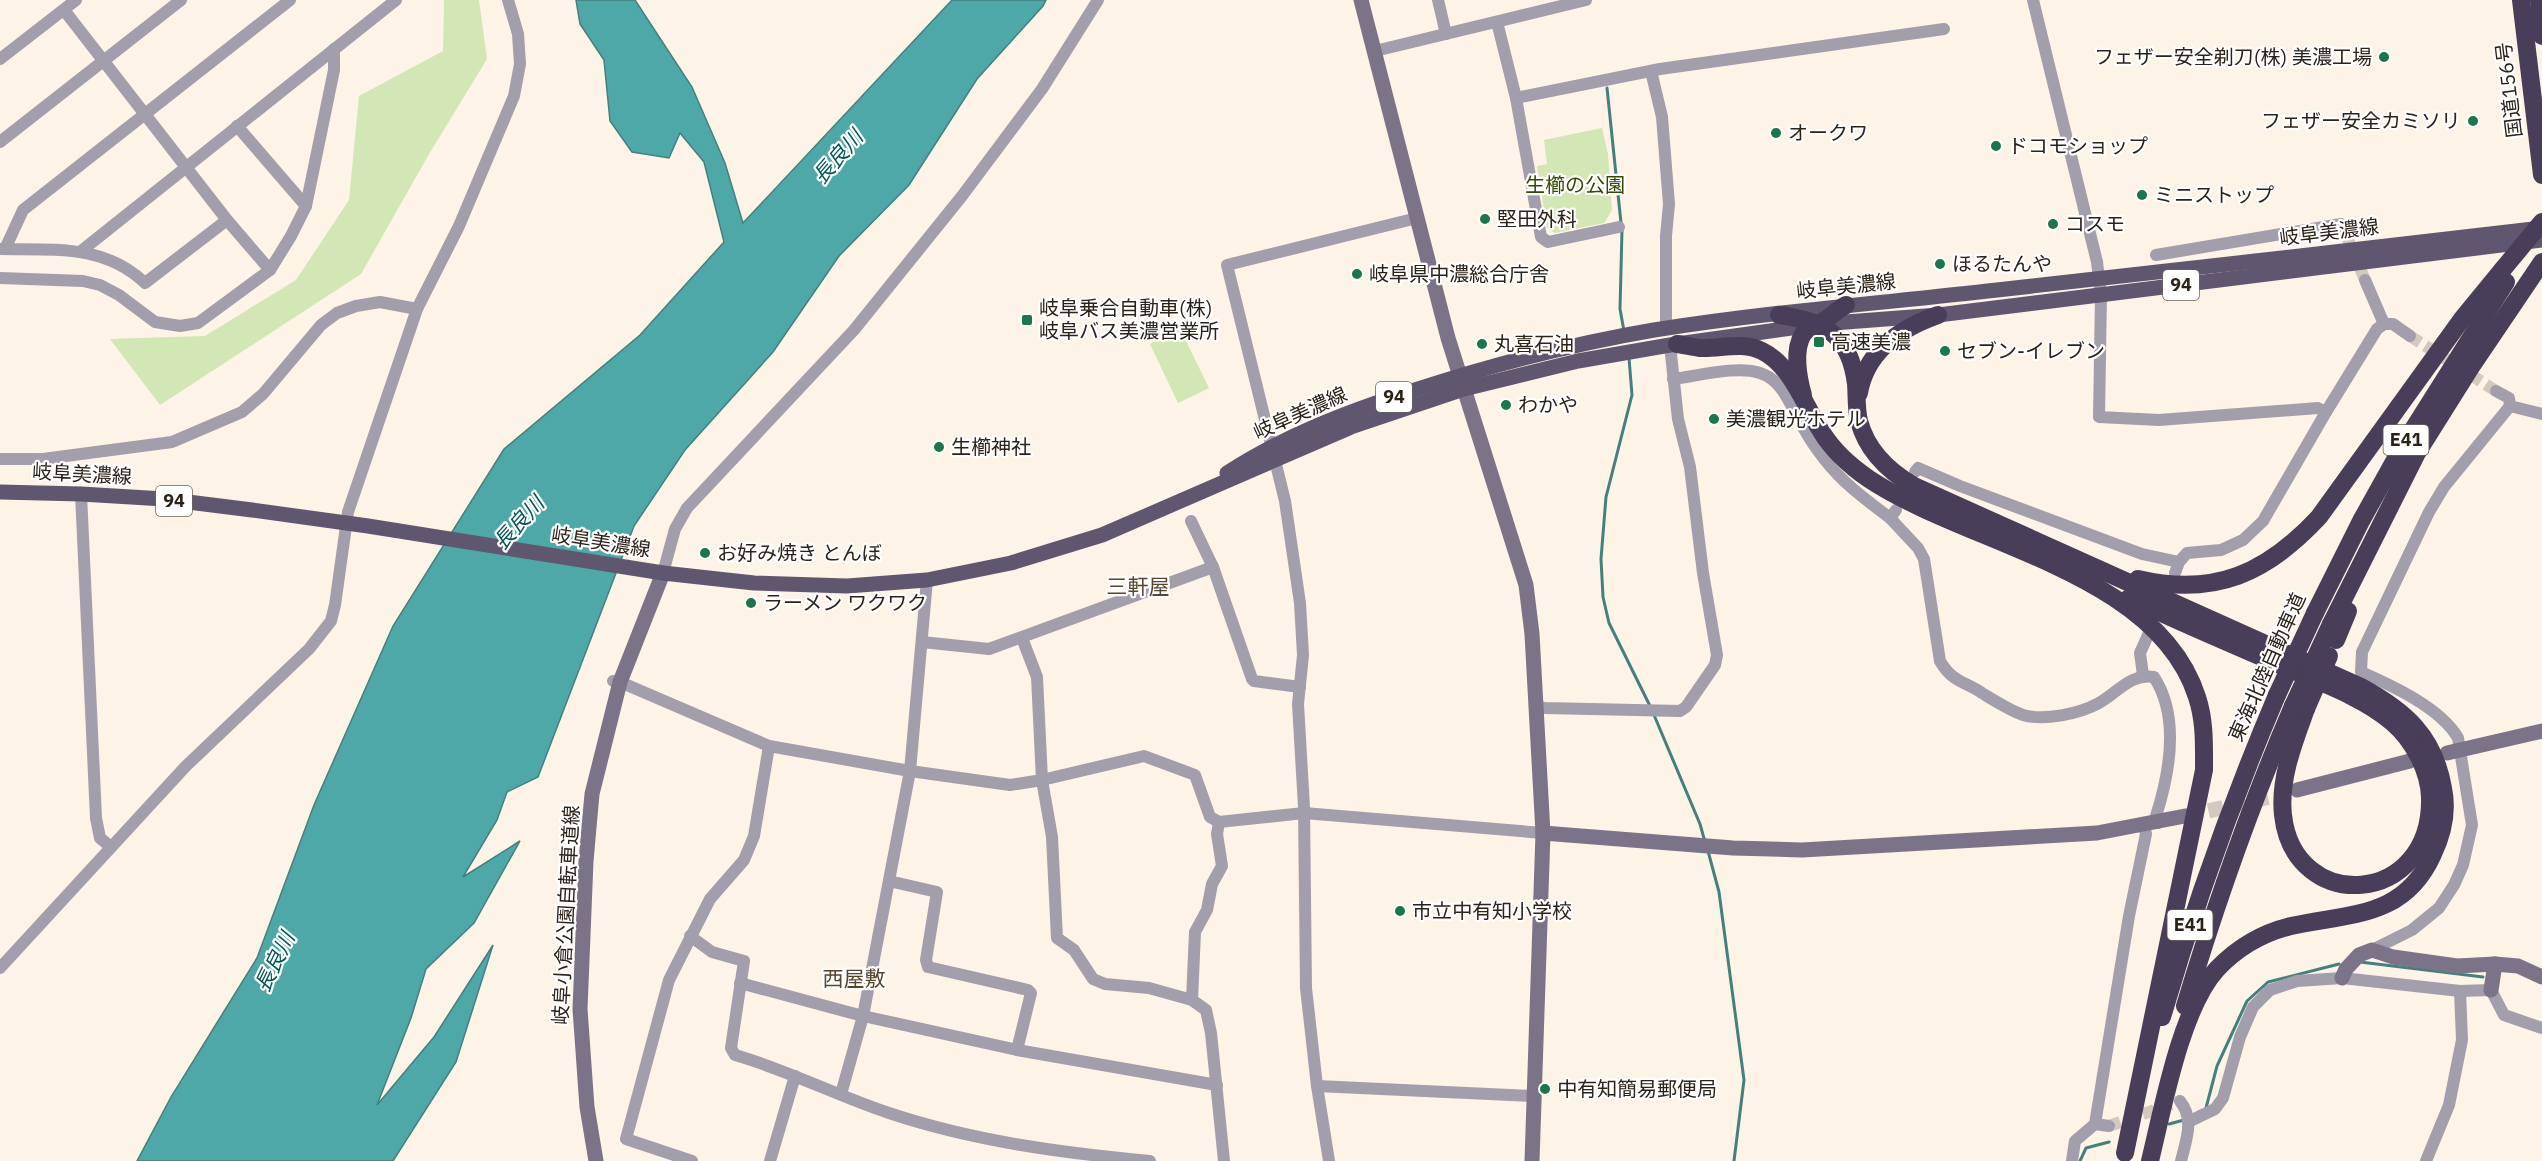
<svg xmlns="http://www.w3.org/2000/svg" width="2542" height="1161" font-family="'IBM Plex Sans','Noto Sans JP',sans-serif">
  <style>
    .green { fill: #d2e6b6 }
    .water { fill: #4fa8a8; stroke: #44807d; stroke-width: 1.5 }
    .lines { fill: none; stroke-linecap: round; stroke-linejoin: round }
    .stream { stroke: #44807d; stroke-width: 3 }
    .street-tunnel { stroke: #d3c9be; stroke-width: 12; stroke-dasharray: 12 6; stroke-linecap: butt }
    .secondary-tunnel { stroke: #d3c9be; stroke-width: 15; stroke-dasharray: 15 8; stroke-linecap: butt }
    .street { stroke: #a29eac; stroke-width: 12 }
    .secondary { stroke: #7b7488; stroke-width: 15 }
    .primary { stroke: #5f576f; stroke-width: 15 }
    .highway { stroke: #483e5a; stroke-width: 18 }
    .highway-bridge { stroke: #483e5a; stroke-width: 18 }
    .poi-dot { fill: #1b764b; stroke: #fff; stroke-width: 2 }
    .labels { text-anchor: middle; stroke-width: 4.5; stroke-linejoin: round; paint-order: stroke }
    .shield { fill: #fff; stroke: #6b645d; stroke-width: 1.5 }
    .shield-label { font-size: 18px; font-weight: bold; fill: #2b2218 }
    .poi-label { font-size: 20px; fill: #2b2218; stroke: #fff; text-anchor: start }
    .street-label { font-size: 20px; fill: #2b2218; stroke: #fff }
    .park-label { font-size: 20px; fill: #344905; stroke: #fff }
    .water-label { font-size: 21px; font-style: italic; fill: #015555; stroke: #fff }
    .neighbourhood-label { font-size: 21px; fill: #59452d; stroke: #fff }
  </style>
  <rect width="100%" height="100%" fill="#fdf3e7"/>
  <!-- green -->
  <g class="green">
    <path d="M444,0H479L487,59L429,154L361,274L160,405L110,339L205,336L296,280L349,200L359,96L443,51Z"/>
    <path d="M1602,128L1608,154L1612,210L1604,223L1555,233L1547,228L1537,166L1547,164L1544,140Z"/>
    <path d="M1180,329L1209,388L1178,403L1150,344Z"/>
  </g>
  <!-- water -->
  <path class="water" d="M576,0H635L692,87L725,163L743,223L952,0H1046L1043,6L977,79L909,185L839,256L773,352L685,450L634,526L538,777L507,792L497,820L463,877L520,841L474,923L426,969L411,1018L377,1105L434,1037L493,945L456,1062L393,1161H137L171,1097L257,958L314,805L393,626L504,449L640,335L724,242L704,162L680,133L669,158L632,152L610,121L604,60L580,24Z"/>
  <g class="lines">
    <!-- stream -->
    <g class="stream">
      <path d="M1607,88L1621,223"/>
      <path d="M1622,230L1620,309L1624,331"/>
      <path d="M1629,358L1632,395L1606,497L1601,559L1603,597L1609,623L1650,706"/>
      <path d="M1654,715L1700,824L1705,842"/>
      <path d="M1708,851L1719,892L1744,1080L1734,1161"/>
      <path d="M2360,962L2483,977"/>
      <path d="M2206,1108L2217,1066L2247,1001L2268,982L2339,964"/>
      <path d="M2169,1124L2184,1120"/>
      <path d="M2080,1161L2086,1148L2109,1142"/>
    </g>
    <!-- street-tunnel -->
    <g class="street-tunnel">
      <path d="M2346,235L2365,280"/>
      <path d="M2410,336L2496,391"/>
      <path d="M2109,1126L2180,1101"/>
    </g>
    <!-- secondary-tunnel -->
    <path class="secondary-tunnel" d="M2186,816L2292,792"/>
    <!-- street -->
    <g class="street">
      <path d="M1438,0L1446,34"/>
      <path d="M2033,0L2097,262L2101,295L2099,417L2159,420L2318,408L2326,412"/>
      <path d="M64,10L227,220L270,270"/>
      <path d="M1497,22L1516,98L1541,237L1548,242L1619,227"/>
      <path d="M1375,51L1586,0"/>
      <path d="M0,59L76,0"/>
      <path d="M1651,71L1662,117L1669,204L1666,236V329"/>
      <path d="M1516,98L1660,69L1944,29"/>
      <path d="M237,126L306,206"/>
      <path d="M0,142L181,0"/>
      <path d="M0,249C54,250 104,244 145,283L227,220"/>
      <path d="M5,249L23,210L290,0"/>
      <path d="M80,252L396,0"/>
      <path d="M2156,255L2341,224L2346,235"/>
      <path d="M0,278L83,281L100,285L119,295L155,322L180,326L198,323L270,270L291,236L306,206L334,70V49"/>
      <path d="M2365,280L2384,324H2393L2410,336"/>
      <path d="M1673,379C1697,376 1738,365 1760,373C1785,381 1791,409 1804,429C1810,440 1817,450 1825,460C1844,484 1865,499 1890,518L1896,510"/>
      <path d="M2496,391L2509,398L2510,406"/>
      <path d="M0,459H43L172,442L242,412L263,394L321,325L337,313L356,306L380,302L417,309"/>
      <path d="M1915,472L1918,468L1960,486L2142,554L2179,562"/>
      <path d="M81,494L96,818L100,838L111,847"/>
      <path d="M1890,518L1918,548L1924,559L1940,661C1952,682 1964,681 1982,693C1995,701 2009,710 2023,715C2044,721 2079,714 2099,703C2117,693 2131,673 2154,677C2180,717 2170,772 2156,816L2158,823"/>
      <path d="M1191,521L1213,567L1252,679L1254,681L1300,687"/>
      <path d="M663,573L675,529L687,508L854,330L962,196L1042,89L1098,0"/>
      <path d="M2175,573L2179,562L2187,553L2221,550L2243,540L2263,521L2326,412L2377,329L2384,324"/>
      <path d="M1022,638L1037,677L1042,780L1052,837L1057,938L1074,950L1093,979L1105,984L1149,988L1192,1000L1206,1010L1211,1033L1224,1161"/>
      <path d="M922,642L989,649L1213,567"/>
      <path d="M2143,675L2140,653L2149,633"/>
      <path d="M613,681L620,682L769,746L910,771L1010,785L1042,780L1144,756L1195,775L1210,817L1219,822L1304,813L1543,833"/>
      <path d="M1536,706L1545,708L1680,711L1686,707L1715,665L1717,655L1703,573L1690,467L1678,419L1670,345"/>
      <path d="M889,881L937,892L926,960L928,967L1028,990L1031,993L1017,1050"/>
      <path d="M690,936L712,952L744,961L731,1048L735,1055C788,1070 837,1096 889,1113C973,1141 1062,1153 1150,1161"/>
      <path d="M2372,950L2412,930L2439,908L2454,885L2463,865L2472,825L2458,738C2441,708 2391,685 2361,672L2362,652L2429,512L2444,487L2510,406L2542,414"/>
      <path d="M0,968L186,766L309,649L331,621L335,605L348,512L417,309L459,226L514,96L520,64L518,34L508,0"/>
      <path d="M740,983L863,1016L1017,1050L1217,1085"/>
      <path d="M1192,1000L1195,932L1207,910L1212,884L1222,866L1217,834L1219,822"/>
      <path d="M1317,1086L1533,1096"/>
      <path d="M841,1094L863,1016L910,771L927,580"/>
      <path d="M2180,1101C2195,1120 2186,1140 2181,1161"/>
      <path d="M2190,1121L2215,1109L2223,1098L2240,1037L2253,1007L2270,990L2297,981L2342,978L2460,991L2491,990L2504,1015L2542,1028"/>
      <path d="M2095,1124L2109,1126"/>
      <path d="M692,1161L626,1139L669,980L710,899L744,860L754,836L769,746"/>
      <path d="M770,1161L795,1076"/>
      <path d="M1329,1161L1317,1086L1306,988L1304,807L1298,704L1303,655L1300,603L1285,501L1227,265L1417,218"/>
      <path d="M2072,1161L2075,1141L2095,1124L2129,916L2146,834L2144,826"/>
      <path d="M2426,1161L2449,1105L2462,1040L2460,991"/>
    </g>
    <!-- secondary -->
    <g class="secondary">
      <path d="M1361,0L1448,338L1526,585L1532,634L1543,833L1532,1161"/>
      <path d="M2447,753L2542,731"/>
      <path d="M2297,790L2410,761"/>
      <path d="M1543,833L1733,848L1802,850L2097,833L2185,816"/>
      <path d="M2342,978L2346,969L2359,955L2372,950L2393,957L2457,966L2495,964L2518,966L2542,977"/>
      <path d="M2491,990L2495,964"/>
      <path d="M596,1161L587,1107L580,1009L586,861L592,794L620,682L663,573"/>
    </g>
    <!-- primary -->
    <g class="primary">
      <path d="M1227,473C1284,436 1347,412 1412,391C1491,365 1572,344 1654,330C1768,312 1883,303 1997,290C2179,270 2360,249 2542,228"/>
      <path d="M0,492L81,494L164,499L252,510L368,526L663,573L754,583L847,586L927,580L1011,563L1102,535L1351,427L1464,389L1578,361L1670,345L1820,324L1938,315L2542,240"/>
    </g>
    <!-- highway -->
    <g class="highway">
      <path d="M2521,0L2542,175"/>
      <path d="M2539,0L2542,36"/>
      <path d="M1779,315C1825,321 1850,335 1856,384C1857,396 1856,409 1859,421C1867,451 1888,471 1914,486L2361,687C2405,711 2434,736 2443,788C2448,812 2443,833 2433,854C2404,919 2349,913 2291,926C2262,933 2237,948 2217,969C2181,1008 2163,1108 2150,1161"/>
      <path d="M1677,344C1685,345 1692,347 1700,348C1721,349 1742,341 1762,351C1791,365 1805,406 1821,431C1833,451 1850,466 1869,479C1968,545 2157,571 2197,697C2205,721 2204,745 2204,770L2125,1153"/>
      <path d="M1859,393C1866,351 1901,328 1938,315"/>
      <path d="M1803,395C1798,378 1793,350 1803,334C1808,328 1813,328 1819,324C1829,319 1835,311 1846,305"/>
      <path d="M2138,579C2215,597 2267,573 2319,517L2462,319L2503,269"/>
      <path d="M2129,598C2181,623 2234,645 2287,668C2322,683 2362,697 2392,722C2413,740 2429,770 2430,797C2433,907 2294,915 2283,815C2279,779 2294,742 2306,709"/>
      <path d="M2315,613L2361,521L2405,442L2506,282"/>
      <path d="M2331,624L2417,453L2471,367L2542,262"/>
      <path d="M2336,640L2348,611"/>
      <path d="M2185,1006C2216,903 2251,804 2293,706"/>
      <path d="M2162,1017C2194,907 2232,801 2277,695"/>
    </g>
    <!-- highway-bridge -->
    <g class="highway-bridge">
      <path d="M2503,269L2542,222"/>
      <path d="M2277,695L2315,613"/>
      <path d="M2293,706L2331,624"/>
      <path d="M2306,709L2329,656"/>
    </g>
  </g>
  <!-- markers -->
  <g class="poi-dot">
    <circle cx="2384" cy="57" r="6"/>
    <circle cx="2473" cy="121" r="6"/>
    <circle cx="1776" cy="133" r="6"/>
    <circle cx="1996" cy="146" r="6"/>
    <circle cx="2142" cy="195" r="6"/>
    <circle cx="1485" cy="219" r="6"/>
    <circle cx="2053" cy="224" r="6"/>
    <circle cx="1940" cy="264" r="6"/>
    <circle cx="1357" cy="274" r="6"/>
    <rect x="1021" y="314" width="12" height="12" rx="3"/>
    <rect x="1813" y="336" width="12" height="12" rx="3"/>
    <circle cx="1482" cy="344" r="6"/>
    <circle cx="1945" cy="351" r="6"/>
    <circle cx="1506" cy="405" r="6"/>
    <circle cx="1714" cy="419" r="6"/>
    <circle cx="939" cy="447" r="6"/>
    <circle cx="705" cy="553" r="6"/>
    <circle cx="751" cy="603" r="6"/>
    <circle cx="1400" cy="911" r="6"/>
    <circle cx="1545" cy="1089" r="6"/>
  </g>
  <g class="labels">
    <!-- shield labels -->
    <g class="shield">
      <rect x="2163" y="270" width="36" height="30" rx="4.5"/>
      <rect x="1376" y="382" width="36" height="30" rx="4.5"/>
      <rect x="2383.5" y="425" width="45" height="30" rx="4.5"/>
      <rect x="156" y="486" width="36" height="30" rx="4.5"/>
      <rect x="2167.5" y="910" width="45" height="30" rx="4.5"/>
    </g>
    <g class="shield-label">
      <text x="2181" y="291">94</text>
      <text x="1394" y="403">94</text>
      <text x="2406" y="446">E41</text>
      <text x="174" y="507">94</text>
      <text x="2190" y="931">E41</text>
    </g>
    <!-- poi labels -->
    <g class="poi-label">
      <text x="2372" y="64" text-anchor="end">フェザー安全剃刀(株) 美濃工場</text>
      <text x="2461" y="128" text-anchor="end">フェザー安全カミソリ</text>
      <text x="1788" y="140">オークワ</text>
      <text x="2008" y="153">ドコモショップ</text>
      <text x="2154" y="202">ミニストップ</text>
      <text x="1497" y="226">堅田外科</text>
      <text x="2065" y="231">コスモ</text>
      <text x="1952" y="271">ほるたんや</text>
      <text x="1369" y="281">岐阜県中濃総合庁舎</text>
      <text x="1039" y="315">岐阜乗合自動車(株)<tspan x="1039" dy="23">岐阜バス美濃営業所</tspan></text>
      <text x="1831" y="349">高速美濃</text>
      <text x="1494" y="351">丸喜石油</text>
      <text x="1957" y="358">セブン-イレブン</text>
      <text x="1518" y="412">わかや</text>
      <text x="1726" y="426">美濃観光ホテル</text>
      <text x="951" y="454">生櫛神社</text>
      <text x="717" y="560">お好み焼き とんぼ</text>
      <text x="763" y="610">ラーメン ワクワク</text>
      <text x="1412" y="918">市立中有知小学校</text>
      <text x="1557" y="1096">中有知簡易郵便局</text>
    </g>
    <!-- street labels -->
    <g class="street-label">
      <text transform="translate(2509 90) rotate(-97)" y="7">国道156号</text>
      <text transform="translate(2329 232) rotate(-7)" y="7">岐阜美濃線</text>
      <text transform="translate(1846 286) rotate(-6)" y="7">岐阜美濃線</text>
      <text transform="translate(1300 413) rotate(-24)" y="7">岐阜美濃線</text>
      <text transform="translate(82 474) rotate(3)" y="7">岐阜美濃線</text>
      <text transform="translate(601 542) rotate(9)" y="7">岐阜美濃線</text>
      <text transform="translate(2267 667) rotate(-66)" y="7">東海北陸自動車道</text>
      <text transform="translate(566 915) rotate(-87)" y="7">岐阜小倉公園自転車道線</text>
    </g>
    <!-- park labels -->
    <g class="park-label">
      <text x="1575" y="192">生櫛の公園</text>
    </g>
    <!-- water labels -->
    <g class="water-label">
      <text transform="translate(838 157) rotate(-49)" y="7">長良川</text>
      <text transform="translate(519 523) rotate(-48)" y="7">長良川</text>
      <text transform="translate(275 962) rotate(-64)" y="7">長良川</text>
    </g>
    <!-- neighbourhood labels -->
    <g class="neighbourhood-label">
      <text x="1138" y="594">三軒屋</text>
      <text x="854" y="986">西屋敷</text>
    </g>
  </g>
</svg>
